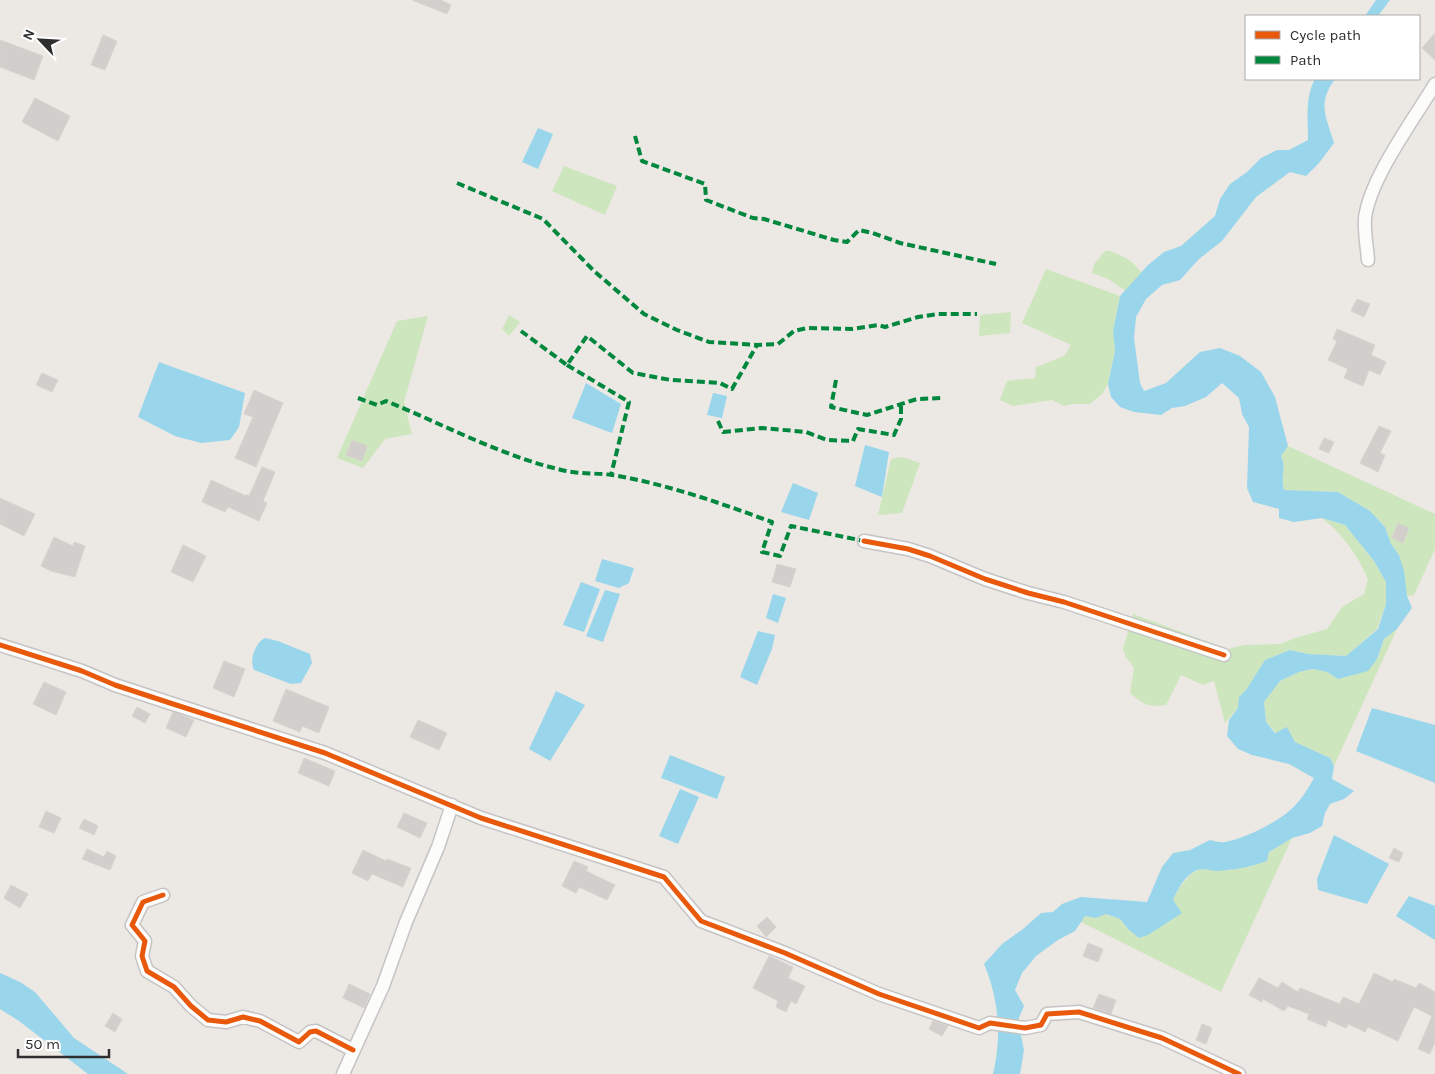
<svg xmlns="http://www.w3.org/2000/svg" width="1435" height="1074" font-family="Karla,sans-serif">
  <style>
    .green { fill: #cee6be }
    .water { fill: #99d6ec }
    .building { fill: #d1cecb; stroke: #d7d4d0 }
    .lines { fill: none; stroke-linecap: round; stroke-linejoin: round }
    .minor-casing { stroke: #c5c4c5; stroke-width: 15 }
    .minor { stroke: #fcfcfb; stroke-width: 12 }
    .quiet { stroke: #00873e; stroke-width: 4; stroke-dasharray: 8 4; stroke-linecap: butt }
    .cycleway-casing { stroke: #fff; stroke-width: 8 }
    .cycleway { stroke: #e8590c; stroke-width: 5 }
  </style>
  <rect width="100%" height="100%" fill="#ece8e4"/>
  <!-- green -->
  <g class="green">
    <path d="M564,166L617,186L605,215L552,191Z"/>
    <path d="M1106,250C1122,255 1131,259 1142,273L1126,291L1108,279L1092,273L1094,264Z"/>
    <path d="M1046,269L1120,296L1113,331L1115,351L1108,384L1102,394L1090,404H1072L1064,406L1052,400L1013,406L1000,400L1007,381L1035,378L1036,367L1064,356L1071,345L1022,323Z"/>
    <path d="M1011,312L1010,333L979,336L980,315Z"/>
    <path d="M509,315L520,322L509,336L502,329Z"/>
    <path d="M428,316L404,402L412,434L385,439L363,468L337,458L397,321Z"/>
    <path d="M1288,446L1435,514V549L1414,595L1407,596L1399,555L1391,544L1385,527L1370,511L1338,492L1284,490C1280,475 1287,470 1281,456Z"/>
    <path d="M902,457L920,463L902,513L878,515L891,459Z"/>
    <path d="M1322,518L1345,525L1374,561L1386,582V604L1377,629L1346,656L1308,654L1290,650L1265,660L1246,690L1239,697L1238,708L1225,723L1214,681L1203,685L1181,675L1166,705C1149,707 1143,705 1130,693L1134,668L1126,657L1123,649L1133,614L1228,649L1244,645L1281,644L1295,638L1327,629L1342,607L1364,594L1368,579C1357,555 1343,534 1322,518Z"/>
    <path d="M1397,629L1334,766L1330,758L1276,733L1266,722L1264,702L1280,681L1299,672L1315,669L1327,672L1338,679L1377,659L1384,639Z"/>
    <path d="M1292,838L1221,992L1081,922L1085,916L1096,918L1105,914L1120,919L1129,930L1173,900L1179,888L1190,875L1199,869C1222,872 1245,869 1267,861L1269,852Z"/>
  </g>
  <!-- water -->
  <g class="water">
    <path d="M1376,0H1390L1378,16H1365Z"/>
    <path d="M1315,79H1335C1317,104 1326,116 1334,143L1319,163L1306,176L1290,172L1256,197L1222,241L1199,259L1180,280L1162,285L1146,299L1136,317L1134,338L1140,383L1144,391L1166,383L1200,352L1220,348L1240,356L1261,372L1275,397L1288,446L1281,456C1287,470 1280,475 1284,490L1338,492L1370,511L1385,527L1391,544L1399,555L1404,571L1407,596L1412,608L1397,629L1384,639L1377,659L1368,671L1338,679L1327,672L1313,669L1299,672L1280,681L1264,702L1266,722L1275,733L1287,727L1295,742L1330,758L1334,766L1332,779L1354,791L1344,799L1330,804L1325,813L1322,826L1310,833L1292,838L1269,852L1267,861C1251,867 1234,870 1217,871C1211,871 1203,868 1197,870C1185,875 1178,889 1173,900L1182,913L1148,935L1139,938L1129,930L1120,919L1106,914L1096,918L1085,916L1075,931L1058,940L1036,956L1022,973L1015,990L1024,1006L1018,1020L1024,1050L1020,1074H993C1002,1037 999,999 984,964L1002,944L1023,929L1041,913L1053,912L1062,904L1081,897L1147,902L1162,867L1173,853L1190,850L1210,840C1215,841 1220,843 1225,842C1244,839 1273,824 1288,812C1299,803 1307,791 1314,778L1289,764L1252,755L1238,749L1227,736L1229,720L1238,708L1239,697L1246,690L1265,660L1290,650L1308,654L1346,656L1378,629L1386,604V582L1374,561L1345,525L1322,518L1294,522L1279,518V509L1253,502L1247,488L1249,427L1242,414L1239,398L1222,383L1206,397L1185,406L1172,408L1161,415L1134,412L1120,407L1111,397L1108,384L1115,351L1113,331L1120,296L1148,265L1164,252L1181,246L1215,216L1220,199L1230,184L1247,172L1261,158L1277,150H1289L1308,140C1308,120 1305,97 1315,79Z"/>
    <path d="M538,128L553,134L538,169L522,162Z"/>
    <path d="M159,362L245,393L239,427L230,440L201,443L175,436L138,417Z"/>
    <path d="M586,383L621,404L612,433L572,418Z"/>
    <path d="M713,393L727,396L722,418L707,415Z"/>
    <path d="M865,445L889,452L882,497L855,486Z"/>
    <path d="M793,483L818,493L809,520L781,512Z"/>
    <path d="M602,559L634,568L629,583L619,588L595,581Z"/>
    <path d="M581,582L600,589L584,632L563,625Z"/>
    <path d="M605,590L620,594L603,642L586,636Z"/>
    <path d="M773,594L786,598L778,623L766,618Z"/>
    <path d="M758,631L775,635L772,649L757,685L740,677Z"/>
    <path d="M265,638L278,641L310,654L312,663L301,683L291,684L254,670C249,660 255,643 265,638Z"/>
    <path d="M556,691L585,705L550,761L529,749Z"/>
    <path d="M1372,708L1435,725V783L1356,751Z"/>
    <path d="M670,755L725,777L717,799L661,778Z"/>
    <path d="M680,789L699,797L678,844L659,836Z"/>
    <path d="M1334,835L1389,864L1367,904L1318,890L1317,879Z"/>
    <path d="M1409,896L1435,906V940L1396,916Z"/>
    <path d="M0,973L20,982L35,992L74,1038L128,1074H88L19,1021L0,1009Z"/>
  </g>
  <!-- building -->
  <g class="building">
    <path d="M412,0H441L451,5L447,14Z"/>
    <path d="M1435,33V60L1422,48Z"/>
    <path d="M103,35L117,41L105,70L91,65Z"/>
    <path d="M0,40L43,56L34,80L0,67Z"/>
    <path d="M35,98L70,116L58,141L22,122Z"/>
    <path d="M1357,299L1370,304L1364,317L1351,311Z"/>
    <path d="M1337,329L1375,345L1371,355L1386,362L1380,375L1369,370L1363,386L1344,378L1348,369L1328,360L1337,341L1333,339Z"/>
    <path d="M42,373L58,380L52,392L36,385Z"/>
    <path d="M254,390L283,403L256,467L235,458L253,417L244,414Z"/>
    <path d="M1379,426L1391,431L1380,453L1385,455L1378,472L1360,463Z"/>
    <path d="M1324,438L1334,442L1329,453L1319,449Z"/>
    <path d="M352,440L367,446L362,461L346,455Z"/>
    <path d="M262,467L275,472L263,501L267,503L259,521L228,507L225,512L202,502L211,480L246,496L247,494L249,496Z"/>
    <path d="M0,498L35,514L24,536L0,524Z"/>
    <path d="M1398,523L1409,528L1403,543L1392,538Z"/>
    <path d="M54,537L73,546L74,542L85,546L75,577L51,571L41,566Z"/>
    <path d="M183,545L206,556L193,582L171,572Z"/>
    <path d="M777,564L796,569L790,587L772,582Z"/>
    <path d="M224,661L245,669L234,697L213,688Z"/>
    <path d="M44,682L66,692L56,715L33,704Z"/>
    <path d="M286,689L329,707L319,733L302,726L300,732L273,721Z"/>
    <path d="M137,707L150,714L145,723L132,716Z"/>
    <path d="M173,712L194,720L186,737L166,728Z"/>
    <path d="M418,720L447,733L439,750L410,737Z"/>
    <path d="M304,758L335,771L329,786L298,773Z"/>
    <path d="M46,811L61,818L54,833L39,827Z"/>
    <path d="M404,813L427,823L420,838L397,827Z"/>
    <path d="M84,819L98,826L94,835L79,828Z"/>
    <path d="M1394,848L1403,853L1399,862L1389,858Z"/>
    <path d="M87,849L104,857L107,851L116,856L110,870L82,859Z"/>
    <path d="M363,850L386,861L387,859L411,868L403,887L372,874L368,881L352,873Z"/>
    <path d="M574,861L588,867L586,871L615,885L607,900L579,887L576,893L562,886Z"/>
    <path d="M11,885L28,894L20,908L4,898Z"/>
    <path d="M767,917L776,927L766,937L757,926Z"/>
    <path d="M1088,943L1103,949L1098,962L1083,956Z"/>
    <path d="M769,956L793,967L788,978L805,986L796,1004L791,1001L786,1012L776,1007L778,1001L753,988Z"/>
    <path d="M1374,973L1393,982L1394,979L1416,988L1419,983L1435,992V1042L1430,1054L1418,1049L1432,1016L1414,1007L1398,1041L1368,1027L1365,1032L1348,1024L1346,1028L1328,1020L1326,1027L1307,1019L1309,1014L1288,1006L1284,1011L1263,999L1262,1002L1249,995L1259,978L1278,988L1282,982L1298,992L1300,988L1340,1004L1343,997L1359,1004Z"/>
    <path d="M349,984L370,994L364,1008L343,998Z"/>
    <path d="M1099,994L1116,1000L1111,1014L1093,1008Z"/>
    <path d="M113,1013L122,1019L115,1032L105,1026Z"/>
    <path d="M933,1021L948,1026L942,1036L929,1029Z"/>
    <path d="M1202,1024L1212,1028L1206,1044L1196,1040Z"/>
  </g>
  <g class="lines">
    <!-- minor casing -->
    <g class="minor-casing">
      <g id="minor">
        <path d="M1368,260C1367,247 1364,232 1365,218C1370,178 1414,119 1435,84"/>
        <path d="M864,541L908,549L930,556L985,579L1028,593L1064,602L1224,655"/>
        <path d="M0,645L82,671L115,685L170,703L325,753L481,818L664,877L701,921L785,953L879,994L979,1028L990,1023L1025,1028L1041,1025L1047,1014L1079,1012L1162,1038L1239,1074"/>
        <path d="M163,895L143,902L132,925L145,941L142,956L147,971L174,987L191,1006L208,1020L226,1022L243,1017L260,1021L299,1042L310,1032L316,1031L353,1050"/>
        <path d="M343,1074L383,986L406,922L438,847L452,805"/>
      </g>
    </g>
    <!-- minor -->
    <use href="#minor" class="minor"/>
    <!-- quiet -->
    <g class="quiet">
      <path d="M635,136L642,161L705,184L706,200L753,218L764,219L834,240L847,242L859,230L873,233L900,243L996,264"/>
      <path d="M457,183L543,219L594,271L644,314L677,330L709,342L757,345L778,344L794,331L807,328L852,329L879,325L885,327L918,317L938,314H977"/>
      <path d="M521,331L567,365L587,336L633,373L671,380L720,383L732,389L757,345"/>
      <path d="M567,365L629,402L611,475"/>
      <path d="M836,380L831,407L867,415L917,399L943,398"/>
      <path d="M358,398L377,405L386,401C445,425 503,457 566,471C581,474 597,473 612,475C667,484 720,503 772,522L762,552L780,556L791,526L864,541"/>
      <path d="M718,421L723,432L762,428L806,432L827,440L853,441L858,429L894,435L901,419V404"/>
    </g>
    <!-- cycleway casing -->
    <g class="cycleway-casing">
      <g id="cycleway">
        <path d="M864,541L908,549L930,556L985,579L1028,593L1064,602L1224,655"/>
        <path d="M0,645L82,671L115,685L170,703L325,753L481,818L664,877L701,921L785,953L879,994L979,1028L990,1023L1025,1028L1041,1025L1047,1014L1079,1012L1162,1038L1239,1074"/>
        <path d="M163,895L143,902L132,925L145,941L142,956L147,971L174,987L191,1006L208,1020L226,1022L243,1017L260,1021L299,1042L310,1032L316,1031L353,1050"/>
      </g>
    </g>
    <!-- cycleway -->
    <use href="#cycleway" class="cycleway"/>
  </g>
  <!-- legend -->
  <rect x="1245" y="15" width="175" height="65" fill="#ffffff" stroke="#ababab"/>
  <rect x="1255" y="31" width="25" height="8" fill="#e8590c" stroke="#ababab"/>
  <text x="1290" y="40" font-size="15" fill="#2e2e2e">Cycle path</text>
  <rect x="1255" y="56" width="25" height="8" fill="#00873e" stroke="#ababab"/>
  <text x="1290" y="65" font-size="15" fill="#2e2e2e">Path</text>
  <!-- north arrow -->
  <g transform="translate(40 40) rotate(295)" stroke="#ffffff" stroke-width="4" paint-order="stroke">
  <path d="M0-4L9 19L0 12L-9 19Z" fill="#2e2e2e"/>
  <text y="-8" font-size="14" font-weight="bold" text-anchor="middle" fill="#2e2e2e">N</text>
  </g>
  <!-- scale -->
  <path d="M18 1049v8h91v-8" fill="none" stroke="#2e2e2e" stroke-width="2.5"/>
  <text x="25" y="1049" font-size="15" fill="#2e2e2e" stroke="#ffffff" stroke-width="4" paint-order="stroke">50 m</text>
</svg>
